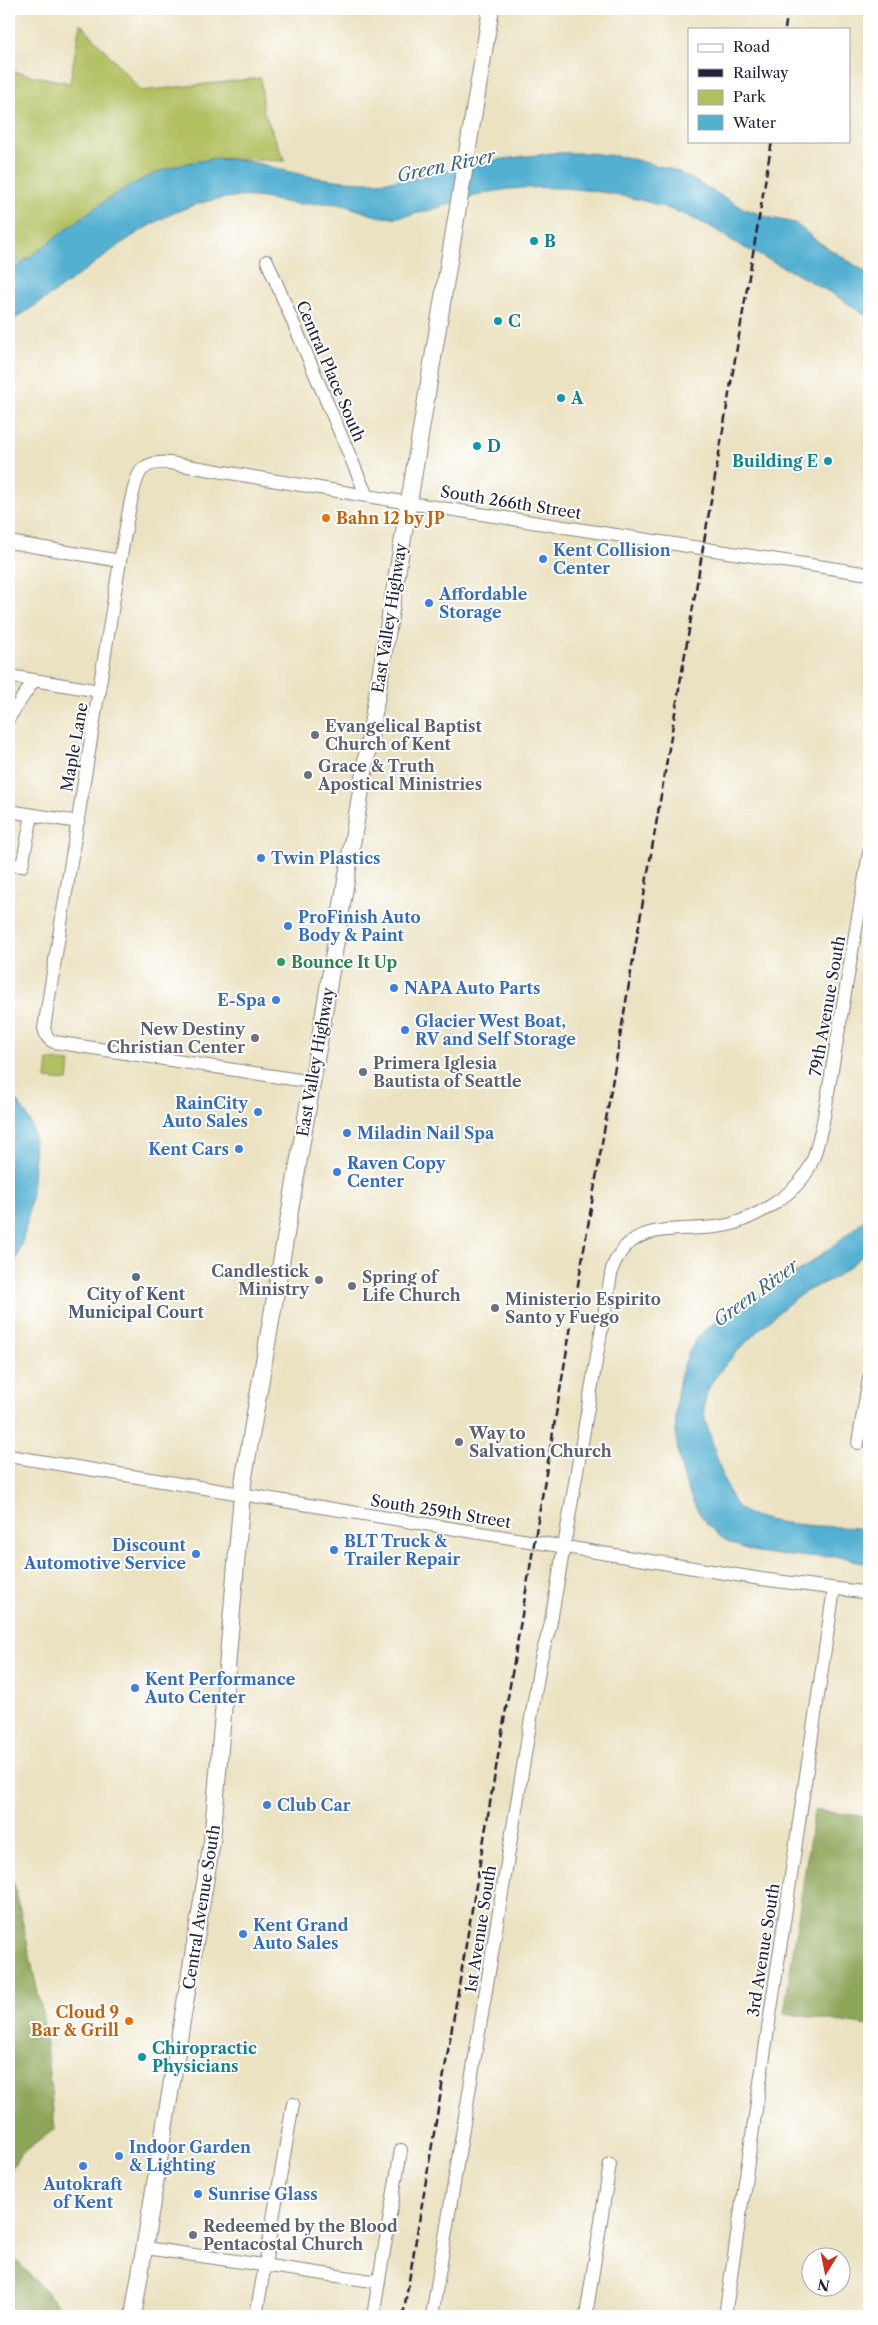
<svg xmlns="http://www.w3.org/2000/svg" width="878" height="2325" font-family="'Libre Caslon Text',serif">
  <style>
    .green { fill: #b3c062; stroke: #6a714e }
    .forest { fill: #8ea658; stroke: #58644a }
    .water { fill: #53b0d1; stroke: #3a6986 }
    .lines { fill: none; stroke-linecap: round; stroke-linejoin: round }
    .minor-casing { stroke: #86827e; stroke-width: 14 }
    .major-casing { stroke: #86827e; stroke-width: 18 }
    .minor { stroke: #fff; stroke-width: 12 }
    .major { stroke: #fff; stroke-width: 16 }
    .rail { stroke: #22223b; stroke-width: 2.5; stroke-dasharray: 8 4; stroke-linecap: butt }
    .culture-dot { fill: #0f9aa8; stroke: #fff; stroke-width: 2 }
    .food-dot { fill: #e8710a; stroke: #fff; stroke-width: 2 }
    .shop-dot { fill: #3f7fe0; stroke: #fff; stroke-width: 2 }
    .worship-dot { fill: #6b7280; stroke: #fff; stroke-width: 2 }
    .leisure-dot { fill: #2e9e5b; stroke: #fff; stroke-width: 2 }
    .service-dot { fill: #5c6f8a; stroke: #fff; stroke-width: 2 }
    .labels { text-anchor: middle; stroke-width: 4; stroke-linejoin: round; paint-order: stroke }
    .culture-label { font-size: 16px; font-weight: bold; fill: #0d838f; stroke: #fff; text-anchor: start }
    .street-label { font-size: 16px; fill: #22223b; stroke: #fff }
    .food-label { font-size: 16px; font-weight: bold; fill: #c56008; stroke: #fff; text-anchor: start }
    .shop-label { font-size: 16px; font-weight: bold; fill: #366cbe; stroke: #fff; text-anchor: start }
    .worship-label { font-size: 16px; font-weight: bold; fill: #5b616d; stroke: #fff; text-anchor: start }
    .leisure-label { font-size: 16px; font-weight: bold; fill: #27864d; stroke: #fff; text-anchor: start }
    .service-label { font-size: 16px; font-weight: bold; fill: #4e5e75; stroke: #fff }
    .water-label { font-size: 18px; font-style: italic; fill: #38627e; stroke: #fff }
  </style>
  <rect width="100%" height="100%" fill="#fff"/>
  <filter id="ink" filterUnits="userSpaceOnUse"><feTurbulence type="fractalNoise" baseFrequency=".02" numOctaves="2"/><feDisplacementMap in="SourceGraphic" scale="10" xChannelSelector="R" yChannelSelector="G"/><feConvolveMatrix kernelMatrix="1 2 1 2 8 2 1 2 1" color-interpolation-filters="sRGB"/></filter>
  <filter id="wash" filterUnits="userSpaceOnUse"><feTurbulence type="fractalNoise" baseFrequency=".0096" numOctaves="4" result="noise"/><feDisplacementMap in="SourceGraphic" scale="20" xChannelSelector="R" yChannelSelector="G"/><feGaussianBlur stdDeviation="1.12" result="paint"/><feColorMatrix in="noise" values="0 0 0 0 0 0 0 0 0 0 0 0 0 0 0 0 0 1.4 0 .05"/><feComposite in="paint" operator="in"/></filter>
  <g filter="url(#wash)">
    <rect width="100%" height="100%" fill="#ebe2c1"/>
    <!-- green -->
    <g class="green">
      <path d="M80,23L142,91L261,78L263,110L285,161L211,158L96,207L31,257L9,266V71L70,83Z"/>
      <path d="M48,1060L70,1062L68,1081L46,1079Z"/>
    </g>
    <!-- forest -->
    <g class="forest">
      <path d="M814,1810L869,1817V2026L784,2013Z"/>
      <path d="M9,1872L15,1887L43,2016L55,2129L20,2155L9,2173Z"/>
      <path d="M9,2252L60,2307L59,2316H9Z"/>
    </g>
    <!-- water -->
    <g class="water">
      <path d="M552,153H589L625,157L677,171L743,208L767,217L795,223L817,241L869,274V318C831,290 789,270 747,249C734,243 723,234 711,227C652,196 576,183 510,189C469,193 436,213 397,217C375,220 358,208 338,204C324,202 313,204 300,204C285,204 270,198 254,197C172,192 111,254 48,297C35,306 22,314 9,323V272C82,222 149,147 245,161C261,163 275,168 290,172C315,178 342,182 369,182C411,182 450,168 492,161C512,157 532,156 552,153Z"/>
      <path d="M9,1093C19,1103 28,1114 32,1128C40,1157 27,1250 9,1274Z"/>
      <path d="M869,1216V1249C858,1259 847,1270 834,1278C823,1284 810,1288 800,1295C777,1311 718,1366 708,1390C704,1400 704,1410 705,1420C714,1443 723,1486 735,1504C753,1529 839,1525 869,1529V1565C859,1563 850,1557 840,1557C804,1556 762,1559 729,1542C670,1511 658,1380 702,1333C721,1314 755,1299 778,1285C811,1264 840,1240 869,1216Z"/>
    </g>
  </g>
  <g filter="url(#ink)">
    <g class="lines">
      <!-- minor casing -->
      <g class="minor-casing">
        <g id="minor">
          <path d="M267,261L366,494"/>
          <path d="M9,542L120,561"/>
          <path d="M9,676L100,691"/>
          <path d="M9,718L34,680"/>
          <path d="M9,811L78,822"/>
          <path d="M9,864L22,866L32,815"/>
          <path d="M312,1082L54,1042C47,1039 46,1035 44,1028L120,561C124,543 131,484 141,471C148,462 160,462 170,463L409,503L869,574"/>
          <path d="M858,1443L869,1378"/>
          <path d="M9,1456L761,1579L869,1593"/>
          <path d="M146,2248L379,2282"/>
          <path d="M256,2316L293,2104"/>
          <path d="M373,2316L401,2150"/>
          <path d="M432,2316L541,1658L550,1627L612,1269C631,1214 690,1236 732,1224C757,1216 786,1199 802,1179C815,1163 818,1141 823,1122L869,853"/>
          <path d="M586,2316L610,2164"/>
          <path d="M725,2316L834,1589"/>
        </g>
      </g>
      <!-- major casing -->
      <g class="major-casing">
        <path id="major" d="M133,2316L212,1841L243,1483L320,1037L491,9"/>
      </g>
      <!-- minor -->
      <use href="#minor" class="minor"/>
      <!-- major -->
      <use href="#major" class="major"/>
      <!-- rail -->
      <g class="rail">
        <path d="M785,29L788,9"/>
        <path d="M403,2316L772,141"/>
      </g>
    </g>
  </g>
  <!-- markers -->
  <g class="culture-dot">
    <circle cx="534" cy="241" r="5"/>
    <circle cx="498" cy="321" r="5"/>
    <circle cx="561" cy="398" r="5"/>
    <circle cx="477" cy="446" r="5"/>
    <circle cx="828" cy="461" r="5"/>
    <circle cx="142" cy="2057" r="5"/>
  </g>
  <g class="food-dot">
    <circle cx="326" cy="518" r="5"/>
    <circle cx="129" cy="2021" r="5"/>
  </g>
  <g class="shop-dot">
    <circle cx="543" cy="559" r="5"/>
    <circle cx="429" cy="603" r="5"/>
    <circle cx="261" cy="858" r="5"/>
    <circle cx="288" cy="926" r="5"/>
    <circle cx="394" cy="988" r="5"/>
    <circle cx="276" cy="1000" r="5"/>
    <circle cx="405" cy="1030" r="5"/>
    <circle cx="258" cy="1112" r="5"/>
    <circle cx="347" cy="1133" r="5"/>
    <circle cx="239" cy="1149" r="5"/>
    <circle cx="337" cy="1172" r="5"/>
    <circle cx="334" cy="1550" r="5"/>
    <circle cx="196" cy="1554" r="5"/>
    <circle cx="135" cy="1688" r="5"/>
    <circle cx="267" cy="1805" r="5"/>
    <circle cx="243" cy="1934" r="5"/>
    <circle cx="119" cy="2156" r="5"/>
    <circle cx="83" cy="2166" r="5"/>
    <circle cx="198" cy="2194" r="5"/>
  </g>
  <g class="worship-dot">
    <circle cx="315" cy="735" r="5"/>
    <circle cx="308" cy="775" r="5"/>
    <circle cx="255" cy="1038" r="5"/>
    <circle cx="363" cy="1072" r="5"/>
    <circle cx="319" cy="1280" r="5"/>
    <circle cx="352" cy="1286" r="5"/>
    <circle cx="495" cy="1308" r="5"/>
    <circle cx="459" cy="1442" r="5"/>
    <circle cx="193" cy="2235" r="5"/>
  </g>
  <circle class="leisure-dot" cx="281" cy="962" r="5"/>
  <circle class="service-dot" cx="136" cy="1277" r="5"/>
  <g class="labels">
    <!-- culture labels -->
    <g class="culture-label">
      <text x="544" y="247">B</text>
      <text x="508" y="327">C</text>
      <text x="571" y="404">A</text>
      <text x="487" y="452">D</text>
      <text x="818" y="467" text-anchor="end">Building E</text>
      <text x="152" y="2054">Chiropractic<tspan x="152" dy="18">Physicians</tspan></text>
    </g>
    <!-- street labels -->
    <g class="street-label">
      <text transform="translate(331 371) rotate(67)" y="6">Central Place South</text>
      <text transform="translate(511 502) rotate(9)" y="6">South 266th Street</text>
      <text transform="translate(389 618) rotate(-81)" y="6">East Valley Highway</text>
      <text transform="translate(74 747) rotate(-80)" y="6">Maple Lane</text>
      <text transform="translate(827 1006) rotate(-80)" y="6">79th Avenue South</text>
      <text transform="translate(315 1062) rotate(-80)" y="6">East Valley Highway</text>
      <text transform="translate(441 1511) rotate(9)" y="6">South 259th Street</text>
      <text transform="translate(201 1907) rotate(-81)" y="6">Central Avenue South</text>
      <text transform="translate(480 1929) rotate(-81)" y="6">1st Avenue South</text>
      <text transform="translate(763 1950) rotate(-81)" y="6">3rd Avenue South</text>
    </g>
    <!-- food labels -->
    <g class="food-label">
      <text x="336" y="524">Bahn 12 by JP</text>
      <text x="119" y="2018" text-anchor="end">Cloud 9<tspan x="119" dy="18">Bar &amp; Grill</tspan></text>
    </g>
    <!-- shop labels -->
    <g class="shop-label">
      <text x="553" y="556">Kent Collision<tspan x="553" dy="18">Center</tspan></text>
      <text x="439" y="600">Affordable<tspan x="439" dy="18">Storage</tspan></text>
      <text x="271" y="864">Twin Plastics</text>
      <text x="298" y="923">ProFinish Auto<tspan x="298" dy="18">Body &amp; Paint</tspan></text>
      <text x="404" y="994">NAPA Auto Parts</text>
      <text x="266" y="1006" text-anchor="end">E-Spa</text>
      <text x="415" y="1027">Glacier West Boat,<tspan x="415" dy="18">RV and Self Storage</tspan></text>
      <text x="248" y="1109" text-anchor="end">RainCity<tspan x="248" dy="18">Auto Sales</tspan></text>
      <text x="357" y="1139">Miladin Nail Spa</text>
      <text x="229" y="1155" text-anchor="end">Kent Cars</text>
      <text x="347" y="1169">Raven Copy<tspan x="347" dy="18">Center</tspan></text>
      <text x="344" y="1547">BLT Truck &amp;<tspan x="344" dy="18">Trailer Repair</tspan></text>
      <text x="186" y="1551" text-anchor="end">Discount<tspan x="186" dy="18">Automotive Service</tspan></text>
      <text x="145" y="1685">Kent Performance<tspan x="145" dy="18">Auto Center</tspan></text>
      <text x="277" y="1811">Club Car</text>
      <text x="253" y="1931">Kent Grand<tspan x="253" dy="18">Auto Sales</tspan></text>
      <text x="129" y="2153">Indoor Garden<tspan x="129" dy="18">&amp; Lighting</tspan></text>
      <text x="83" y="2190" text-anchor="middle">Autokraft<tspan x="83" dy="18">of Kent</tspan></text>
      <text x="208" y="2200">Sunrise Glass</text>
    </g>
    <!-- worship labels -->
    <g class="worship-label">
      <text x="325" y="732">Evangelical Baptist<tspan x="325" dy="18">Church of Kent</tspan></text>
      <text x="318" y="772">Grace &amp; Truth<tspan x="318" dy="18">Apostical Ministries</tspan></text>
      <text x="245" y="1035" text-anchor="end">New Destiny<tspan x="245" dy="18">Christian Center</tspan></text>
      <text x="373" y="1069">Primera Iglesia<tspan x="373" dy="18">Bautista of Seattle</tspan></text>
      <text x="309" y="1277" text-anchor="end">Candlestick<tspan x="309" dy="18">Ministry</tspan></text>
      <text x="362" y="1283">Spring of<tspan x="362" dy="18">Life Church</tspan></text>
      <text x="505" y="1305">Ministerio Espirito<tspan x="505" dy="18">Santo y Fuego</tspan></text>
      <text x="469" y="1439">Way to<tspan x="469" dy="18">Salvation Church</tspan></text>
      <text x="203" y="2232">Redeemed by the Blood<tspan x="203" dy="18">Pentacostal Church</tspan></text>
    </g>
    <!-- leisure labels -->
    <g class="leisure-label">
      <text x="291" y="968">Bounce It Up</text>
    </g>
    <!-- service labels -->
    <g class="service-label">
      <text x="136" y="1300">City of Kent<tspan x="136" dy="18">Municipal Court</tspan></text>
    </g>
    <!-- water labels -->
    <g class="water-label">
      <text transform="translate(446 166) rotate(-12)" y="6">Green River</text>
      <text transform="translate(756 1293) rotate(-36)" y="6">Green River</text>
    </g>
  </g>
  <!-- margin -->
  <rect width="878" height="2325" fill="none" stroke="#fff" stroke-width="30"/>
  <!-- legend -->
  <rect x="688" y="28" width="162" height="115" fill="#ffffff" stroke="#a7a7b1"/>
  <rect x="698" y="44" width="25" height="8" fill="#ffffff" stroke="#a7a7b1"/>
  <text x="733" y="52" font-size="15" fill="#22223b">Road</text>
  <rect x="698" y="69" width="25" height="8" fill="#22223b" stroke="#a7a7b1"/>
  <text x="733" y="78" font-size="15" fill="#22223b">Railway</text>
  <rect x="698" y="90" width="25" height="15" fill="#b3c062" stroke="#a7a7b1"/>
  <text x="733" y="102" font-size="15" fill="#22223b">Park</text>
  <rect x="698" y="115" width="25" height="15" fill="#53b0d1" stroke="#a7a7b1"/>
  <text x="733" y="128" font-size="15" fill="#22223b">Water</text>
  <!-- north arrow -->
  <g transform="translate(826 2272) rotate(190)"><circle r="24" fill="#ffffff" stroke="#a7a7b1"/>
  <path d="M0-4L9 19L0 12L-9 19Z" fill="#c8321e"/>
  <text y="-8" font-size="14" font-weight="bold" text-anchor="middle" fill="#22223b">N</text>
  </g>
</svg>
